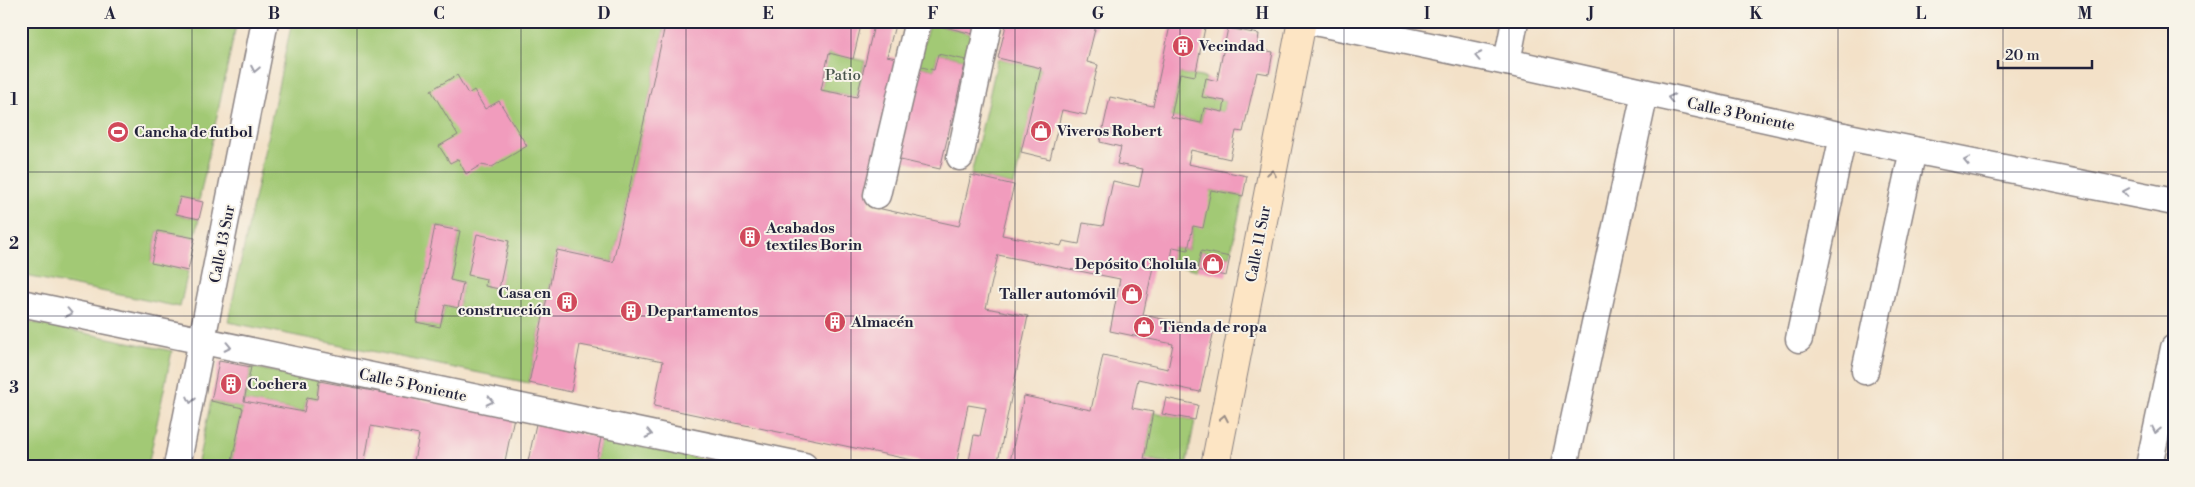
<svg xmlns="http://www.w3.org/2000/svg" width="2195" height="487" font-family="'Libre Bodoni',serif">
  <style>
    .green { fill: #a2c974; stroke: #627658; fill-rule: evenodd }
    .building { fill: #f19cbd }
    .lines { fill: none; stroke-linecap: round; stroke-linejoin: round }
    .street-casing { stroke: #8a8282; stroke-width: 29 }
    .secondary-casing { stroke: #8a8282; stroke-width: 30 }
    .street { stroke: #fff; stroke-width: 26 }
    .secondary { stroke: #fde5c4; stroke-width: 28 }
    .oneway { stroke: #9c9ca7 }
    .oneway2 { stroke: #9a8d86 }
    .grid { fill: none; stroke: #22223b; stroke-width: 1; stroke-opacity: 0.55 }
    .labels { text-anchor: middle; stroke-width: 4; stroke-linejoin: round; paint-order: stroke }
    .poi-label { font-size: 15px; font-weight: bold; fill: #22223b; stroke: #f7f3e8; text-anchor: start }
    .park-label { font-size: 15px; fill: #48544c; stroke: #f7f3e8 }
    .street-label { font-size: 15px; fill: #22223b; stroke: #f7f3e8 }
    .neatline { fill: none; stroke: #22223b; stroke-width: 2 }
    .grid-label { font-size: 16px; text-anchor: middle; font-weight: bold; fill: #22223b }
  </style>
  <rect width="100%" height="100%" fill="#f7f3e8"/>
  <filter id="ink" filterUnits="userSpaceOnUse"><feTurbulence type="fractalNoise" baseFrequency=".02" numOctaves="2"/><feDisplacementMap in="SourceGraphic" scale="10" xChannelSelector="R" yChannelSelector="G"/><feConvolveMatrix kernelMatrix="1 2 1 2 8 2 1 2 1" color-interpolation-filters="sRGB"/></filter>
  <filter id="wash" filterUnits="userSpaceOnUse"><feTurbulence type="fractalNoise" baseFrequency=".0096" numOctaves="4" result="noise"/><feDisplacementMap in="SourceGraphic" scale="20" xChannelSelector="R" yChannelSelector="G"/><feGaussianBlur stdDeviation="1.12" result="paint"/><feColorMatrix in="noise" values="0 0 0 0 0 0 0 0 0 0 0 0 0 0 0 0 0 1.4 0 .05"/><feComposite in="paint" operator="in"/></filter>
  <g filter="url(#wash)">
    <rect width="100%" height="100%" fill="#f3e1c8"/>
    <!-- green -->
    <g class="green">
      <path d="M21,21H237L199,201L180,198L176,214L199,219L195,238L158,231L151,262L188,271L180,307L21,275Z"/>
      <path d="M292,21H666L613,262L557,250L529,383L228,322ZM436,226L460,231L450,280L463,283L458,307L445,305L440,327L416,322ZM509,241L499,288L485,286L486,279Z"/>
      <path d="M929,23L973,34L966,60L938,54L934,70L918,66Z"/>
      <path d="M829,53L865,61L857,97L821,90Z"/>
      <path d="M998,58L1041,68L1014,185L971,175Z"/>
      <path d="M1180,73L1206,78L1203,97L1225,101L1223,112L1204,108L1201,123L1171,117Z"/>
      <path d="M1211,190L1243,196L1230,257L1201,251L1197,270L1170,264L1173,247L1188,250L1193,226Z"/>
      <path d="M21,320L172,351L148,466H21Z"/>
      <path d="M251,367L319,381L317,399L307,397L304,412L244,401Z"/>
      <path d="M211,401L243,408L232,461L247,464L246,466H197Z"/>
      <path d="M1153,412L1195,420L1186,466L1144,459Z"/>
      <path d="M601,438L736,466H595Z"/>
    </g>
    <g id="blocks">
      <!-- building -->
      <g class="building">
        <path d="M666,21H862L853,59L829,53L821,90L857,97L875,21H896L887,56L900,59L868,206L959,226L971,175L1014,185L1002,235L1061,246L1063,241L1079,244L1083,223L1103,226L1113,181L1139,187L1143,169L1117,164L1121,147L1100,142L1110,97L1153,106L1171,21L1206,23L1195,76L1180,73L1171,117L1201,123L1204,108L1223,112L1225,101L1202,97L1206,78L1217,81L1228,28L1259,34L1257,49L1273,52L1269,74L1257,72L1243,132L1236,131L1230,159L1191,150L1188,164L1247,176L1243,196L1211,190L1203,228L1193,226L1188,250L1173,247L1170,264L1154,262L1143,315L1214,330L1200,392L1138,379L1132,408L1153,412L1144,459L1174,466H1009L1024,396L1091,410L1103,355L1168,369L1173,344L1110,331L1120,279L998,255L986,308L1028,316L997,466H968L974,435L980,436L986,408L968,405L956,466H941L654,406L663,361L580,345L571,392L529,383L557,250L613,262Z"/>
        <path d="M930,21H976L973,34L929,23Z"/>
        <path d="M1007,21H1097L1087,62L1098,65L1086,115L1062,110L1050,159L1021,152L1041,68L998,58Z"/>
        <path d="M938,54L966,60L940,169L896,159L918,66L934,70Z"/>
        <path d="M457,75L468,94L474,90L485,109L499,101L527,146L492,167L481,165L466,174L458,159L450,163L439,146L458,135L431,90Z"/>
        <path d="M180,197L203,202L199,219L176,214Z"/>
        <path d="M435,226L460,231L450,280L463,283L458,308L445,305L440,327L416,322Z"/>
        <path d="M158,231L195,238L188,271L151,263Z"/>
        <path d="M477,234L509,241L499,289L485,286L486,279L468,275Z"/>
        <path d="M1201,251L1230,257L1226,276L1197,270Z"/>
        <path d="M219,361L251,367L244,401L304,412L307,397L317,399L319,381L514,417L504,466H413L419,435L371,426L364,466H246L247,464L232,461L243,408L211,401Z"/>
        <path d="M1166,398L1198,405L1195,420L1162,414Z"/>
        <path d="M536,424L601,438L595,466H527Z"/>
      </g>
    </g>
  </g>
  <g filter="url(#ink)">
    <use href="#blocks" fill-opacity="0" stroke="#8a8282" stroke-width="1"/>
    <g class="lines">
      <!-- street casing -->
      <g class="street-casing">
        <g id="street">
          <path d="M1310,21L1507,62L1843,136L2174,202"/>
          <path d="M1507,62L1515,21"/>
          <path d="M960,157L989,21"/>
          <path d="M877,195L918,21"/>
          <path d="M21,303L804,466"/>
          <path d="M1799,339L1843,136"/>
          <path d="M1865,371L1913,150"/>
          <path d="M177,466L265,21"/>
          <path d="M1564,466L1645,93"/>
          <path d="M2149,466L2174,348"/>
        </g>
      </g>
      <!-- secondary casing -->
      <g class="secondary-casing">
        <path id="secondary" d="M1215,466L1302,21"/>
      </g>
      <!-- street -->
      <use href="#street" class="street"/>
      <!-- secondary -->
      <use href="#secondary" class="secondary"/>
    </g>
    <!-- one-way arrows -->
    <defs><path id="oneway-chevron" d="M-2-3.5L2.5 0L-2 3.5" fill="none" stroke-width="1.6" stroke-linecap="round" stroke-linejoin="round" transform="scale(1.25)"/></defs>
    <g class="oneway">
      <use href="#oneway-chevron" transform="translate(1478 56) rotate(-168)"/>
      <use href="#oneway-chevron" transform="translate(255 69) rotate(101)"/>
      <use href="#oneway-chevron" transform="translate(1671 98) rotate(-168)"/>
      <use href="#oneway-chevron" transform="translate(1967 161) rotate(-169)"/>
      <use href="#oneway-chevron" transform="translate(2126 192) rotate(-169)"/>
      <use href="#oneway-chevron" transform="translate(69 313) rotate(12)"/>
      <use href="#oneway-chevron" transform="translate(228 347) rotate(12)"/>
      <use href="#oneway-chevron" transform="translate(191 400) rotate(102)"/>
      <use href="#oneway-chevron" transform="translate(490 401) rotate(12)"/>
      <use href="#oneway-chevron" transform="translate(2156 430) rotate(102)"/>
      <use href="#oneway-chevron" transform="translate(649 434) rotate(12)"/>
    </g>
    <g class="oneway2">
      <use href="#oneway-chevron" transform="translate(1272 173) rotate(-79)"/>
      <use href="#oneway-chevron" transform="translate(1224 418) rotate(-79)"/>
    </g>
  </g>
  <!-- grid -->
  <path class="grid" d="M192,21V466M357,21V466M521,21V466M686,21V466M851,21V466M1015,21V466M1180,21V466M1344,21V466M1509,21V466M1674,21V466M1838,21V466M2003,21V466M21,172H2174M21,316H2174"/>
  <!-- icons -->
  <defs>
    <g id="building-disc" transform="scale(1.125)"><circle r="9.5" fill="#d1495b" stroke="#f7f3e8"/><path d="M-4-6H4V6H1V3H-1V6H-4ZM-2.5-4.3h1.7v1.8h-1.7ZM.8-4.3h1.7v1.8H.8ZM-2.5-1h1.7V.8h-1.7ZM.8-1h1.7V.8H.8Z" fill="#fff"/></g>
    <g id="shop-disc" transform="scale(1.125)"><circle r="9.5" fill="#d1495b" stroke="#f7f3e8"/><path d="M-5-2.5h2.3a2.7 3.5 0 0 1 5.4 0H5L5.5 6h-11ZM-1.5-2.5h3a1.5 2.3 0 0 0-3 0Z" fill="#fff"/></g>
    <g id="stadium-disc" transform="scale(1.125)"><circle r="9.5" fill="#d1495b" stroke="#f7f3e8"/><path d="M0-5a6.5 5 0 1 0 0 10a6.5 5 0 1 0 0-10ZM-3.5-1.8h7v3.6h-7Z" fill="#fff"/></g>
  </defs>
  <g fill-rule="evenodd">
    <use href="#building-disc" x="1183" y="46"/>
    <use href="#shop-disc" x="1041" y="131"/>
    <use href="#stadium-disc" x="118" y="132"/>
    <use href="#building-disc" x="750" y="237"/>
    <use href="#shop-disc" x="1213" y="264"/>
    <use href="#shop-disc" x="1132" y="294"/>
    <use href="#building-disc" x="567" y="302"/>
    <use href="#building-disc" x="631" y="311"/>
    <use href="#building-disc" x="835" y="322"/>
    <use href="#shop-disc" x="1144" y="327"/>
    <use href="#building-disc" x="231" y="384"/>
  </g>
  <g class="labels">
    <!-- poi labels -->
    <g class="poi-label">
      <text x="1199" y="51">Vecindad</text>
      <text x="1057" y="136">Viveros Robert</text>
      <text x="134" y="137">Cancha de futbol</text>
      <text x="766" y="233">Acabados<tspan x="766" dy="17">textiles Borin</tspan></text>
      <text x="1197" y="269" text-anchor="end">Depósito Cholula</text>
      <text x="551" y="298" text-anchor="end">Casa en<tspan x="551" dy="17">construcción</tspan></text>
      <text x="1116" y="299" text-anchor="end">Taller automóvil</text>
      <text x="647" y="316">Departamentos</text>
      <text x="851" y="327">Almacén</text>
      <text x="1160" y="332">Tienda de ropa</text>
      <text x="247" y="389">Cochera</text>
    </g>
    <!-- park labels -->
    <g class="park-label">
      <text x="843" y="80">Patio</text>
    </g>
    <!-- street labels -->
    <g class="street-label">
      <text transform="translate(1741 114) rotate(12)" y="5">Calle 3 Poniente</text>
      <text transform="translate(222 244) rotate(-79)" y="5">Calle 13 Sur</text>
      <text transform="translate(1258 244) rotate(-79)" y="5">Calle 11 Sur</text>
      <text transform="translate(413 385) rotate(12)" y="5">Calle 5 Poniente</text>
    </g>
  </g>
  <!-- margin -->
  <rect width="2195" height="487" fill="none" stroke="#f7f3e8" stroke-width="55"/>
  <!-- scale -->
  <path d="M1998 60v8h94v-8" fill="none" stroke="#22223b" stroke-width="2.5"/>
  <text x="2005" y="60" font-size="15" fill="#22223b" stroke="#f7f3e8" stroke-width="4" paint-order="stroke">20 m</text>
  <rect x="28" y="28" width="2140" height="432" class="neatline"/>
  <g class="grid-label">
    <text x="110" y="19">A</text>
    <text x="274" y="19">B</text>
    <text x="439" y="19">C</text>
    <text x="604" y="19">D</text>
    <text x="768" y="19">E</text>
    <text x="933" y="19">F</text>
    <text x="1098" y="19">G</text>
    <text x="1262" y="19">H</text>
    <text x="1427" y="19">I</text>
    <text x="1591" y="19">J</text>
    <text x="1756" y="19">K</text>
    <text x="1921" y="19">L</text>
    <text x="2085" y="19">M</text>
    <text x="14" y="105">1</text>
    <text x="14" y="249">2</text>
    <text x="14" y="393">3</text>
  </g>
</svg>
